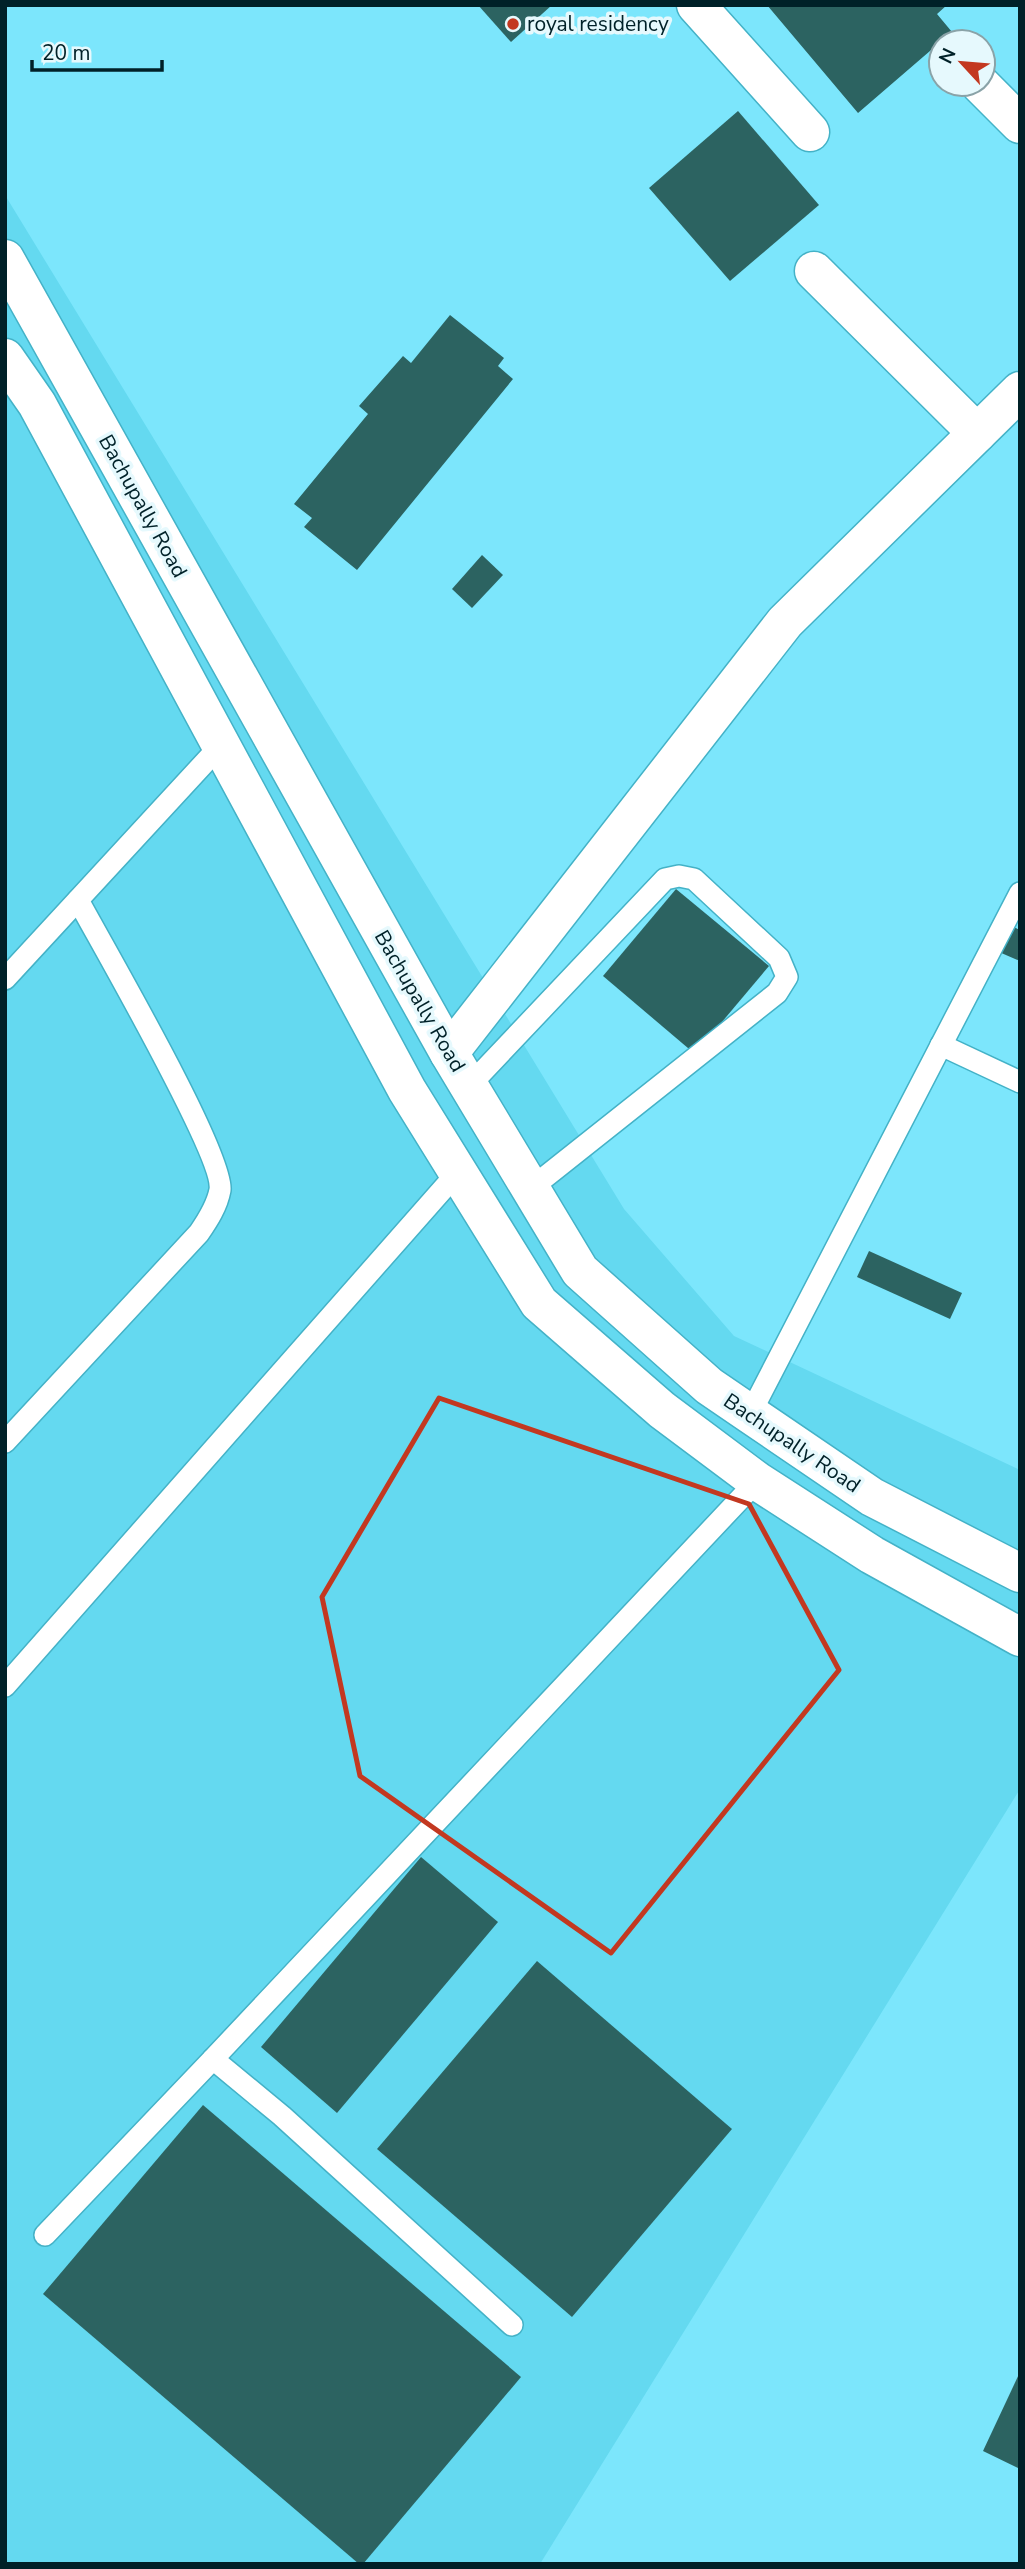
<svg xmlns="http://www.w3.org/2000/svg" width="1025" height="2569" font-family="'Nunito Sans',sans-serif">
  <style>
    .built { fill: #64d9f0 }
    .building { fill: #2c6361 }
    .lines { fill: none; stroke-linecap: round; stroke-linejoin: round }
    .lane-casing { stroke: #44b2c7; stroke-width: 24 }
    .street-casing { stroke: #44b2c7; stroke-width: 41 }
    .primary-casing { stroke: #44b2c7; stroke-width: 41 }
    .lane { stroke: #fff; stroke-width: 21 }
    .street { stroke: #fff; stroke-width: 38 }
    .primary { stroke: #fff; stroke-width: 38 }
    .marked { fill: none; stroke: #c33820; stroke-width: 5; stroke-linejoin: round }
    .poi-dot { fill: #c33820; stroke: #e6f9fd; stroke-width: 2.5 }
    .labels { text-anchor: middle; stroke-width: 7; stroke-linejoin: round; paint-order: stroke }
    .poi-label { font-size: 21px; fill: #002128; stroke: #e6f9fd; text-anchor: start }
    .street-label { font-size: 21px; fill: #002128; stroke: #e6f9fd }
  </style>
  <rect width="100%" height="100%" fill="#7ce6fc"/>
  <!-- built -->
  <path class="built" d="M5,195L624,1209L734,1336L1020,1470V1789L540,2564H5Z"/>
  <!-- building -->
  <g class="building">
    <path d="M478,5H552L511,42Z"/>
    <path d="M767,5H947L937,14L952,32L858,113Z"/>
    <path d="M738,111L819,205L730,281L649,188Z"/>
    <path d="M450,315L504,358L498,366L513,379L357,570L304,527L312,518L294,504L368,414L359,406L403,356L411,363Z"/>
    <path d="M482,555L503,575L472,608L452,589Z"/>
    <path d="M676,889L769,966L695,1054L603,976Z"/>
    <path d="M1011,926L1020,930V961L999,952Z"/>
    <path d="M869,1251L962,1293L950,1319L857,1277Z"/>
    <path d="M421,1857L498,1922L337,2113L261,2047Z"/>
    <path d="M537,1961L732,2129L572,2317L377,2149Z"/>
    <path d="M203,2105L521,2377L363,2564H359L43,2294Z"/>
    <path d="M1020,2372V2469L983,2451Z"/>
  </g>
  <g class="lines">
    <!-- lane casing -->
    <g class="lane-casing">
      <g id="lane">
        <path d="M5,979L220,746"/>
        <path d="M941,1045L1020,1082"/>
        <path d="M469,1086L665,879L679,876L694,879L779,958L787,977L777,993L530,1189"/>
        <path d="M750,1414L1020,893"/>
        <path d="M5,1442L199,1233C208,1220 217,1206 220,1190C225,1156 101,943 78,900"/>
        <path d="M5,1686L458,1172"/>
        <path d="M213,2059L282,2116L512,2325"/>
        <path d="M45,2235L213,2059L757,1481"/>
      </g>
    </g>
    <!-- street casing -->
    <g class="street-casing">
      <g id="street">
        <path d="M696,5L810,132"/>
        <path d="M980,84L1020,124"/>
        <path d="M814,271L977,433"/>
        <path d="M449,1053L785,622L1020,391"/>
      </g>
    </g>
    <!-- primary casing -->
    <g class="primary-casing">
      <g id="primary">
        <path d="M5,259L449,1053L580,1271L709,1386L750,1414L872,1497L1020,1573"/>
        <path d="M5,358L37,404L407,1090L539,1303L662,1410L757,1481L872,1555L1020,1637"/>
      </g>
    </g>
    <!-- lane -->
    <use href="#lane" class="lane"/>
    <!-- street -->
    <use href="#street" class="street"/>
    <!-- primary -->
    <use href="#primary" class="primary"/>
  </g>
  <!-- marked area -->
  <path class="marked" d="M439,1398L749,1504L839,1670L611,1953L360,1776L322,1597Z"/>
  <!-- markers -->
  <circle class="poi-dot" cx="513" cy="24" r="7"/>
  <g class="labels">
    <!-- poi labels -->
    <g class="poi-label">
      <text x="527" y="31">royal residency</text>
    </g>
    <!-- street labels -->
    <g class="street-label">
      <text transform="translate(143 506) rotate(61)" y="7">Bachupally Road</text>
      <text transform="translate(420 1001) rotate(60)" y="7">Bachupally Road</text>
      <text transform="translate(792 1443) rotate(34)" y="7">Bachupally Road</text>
    </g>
  </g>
  <!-- border -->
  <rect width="1025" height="2569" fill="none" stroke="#002128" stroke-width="14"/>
  <!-- north arrow -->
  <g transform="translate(962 63) rotate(296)"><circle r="33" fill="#e6f9fd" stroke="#8aa3a8" stroke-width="2"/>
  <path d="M0-5L12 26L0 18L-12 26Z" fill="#c33820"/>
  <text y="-10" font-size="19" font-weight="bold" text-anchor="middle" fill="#002128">N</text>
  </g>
  <!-- scale -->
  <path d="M32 60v10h130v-10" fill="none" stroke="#002128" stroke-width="3.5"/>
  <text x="42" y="60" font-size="21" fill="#002128" stroke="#e6f9fd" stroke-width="5" paint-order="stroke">20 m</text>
</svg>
